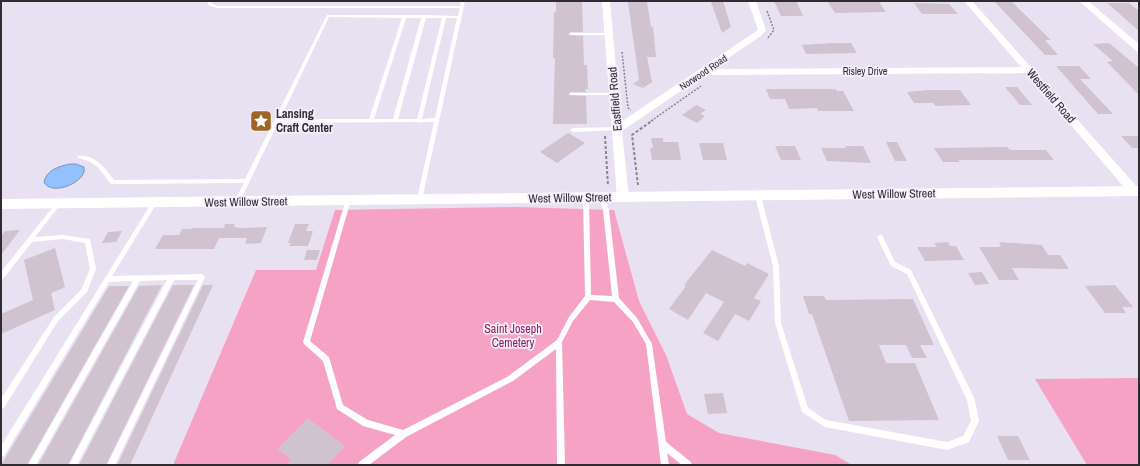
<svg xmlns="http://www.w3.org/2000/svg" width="1140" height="466" font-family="'Archivo Narrow',sans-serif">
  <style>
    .green { fill: #f6a2c5 }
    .water { fill: #92c1fe; stroke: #7494c0 }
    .building { fill: #d0c2cf }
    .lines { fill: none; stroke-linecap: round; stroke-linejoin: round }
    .path-far1 { stroke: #88838e; stroke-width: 1.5; stroke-dasharray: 2 1.5; stroke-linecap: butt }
    .path { stroke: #88838e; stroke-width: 2; stroke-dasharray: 3 2; stroke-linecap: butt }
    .service { fill: #fff; fill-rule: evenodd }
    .minor { fill: #fff; fill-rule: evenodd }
    .tertiary { fill: #fff; fill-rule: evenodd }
    .labels { text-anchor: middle; stroke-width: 3.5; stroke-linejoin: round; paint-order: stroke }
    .far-street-label { font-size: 10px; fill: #2e2b31; stroke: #f5effd }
    .street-label { font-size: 12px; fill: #2e2b31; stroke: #f5effd }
    .poi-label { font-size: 12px; font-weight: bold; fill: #2e2b31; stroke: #f5effd; text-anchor: start }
    .park-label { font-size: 12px; fill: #8c1d59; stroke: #f5effd }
  </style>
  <rect width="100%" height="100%" fill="#e8e1f2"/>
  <!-- green -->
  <g class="green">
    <path d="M517,207L614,210L639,301L666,355L687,414L719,433L835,455L852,465H173L256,270H316L335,210Z"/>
    <path d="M1139,378V465H1087L1035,379Z"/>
  </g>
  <!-- water -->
  <path class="water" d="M70,164H76L84,167C88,182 51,197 44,182C46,170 60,166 70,164Z"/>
  <!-- building -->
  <g class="building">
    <path d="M556,1H582L583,32H570L568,35L583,36L584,65H587L588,89H585L586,92H570L568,95L586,96L587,124H553L555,58H553L554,12H556Z"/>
    <path d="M723,1L731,27L722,33L711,2Z"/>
    <path d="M774,1H796L803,16H781Z"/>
    <path d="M994,1H1011L1051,40H1045L1058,55H1045Z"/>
    <path d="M628,2H647L651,27H653L656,57H647L652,82L643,88L633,84L639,80Z"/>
    <path d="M828,2H879L886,12L835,13Z"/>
    <path d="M914,3L949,4L958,14H922Z"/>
    <path d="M1107,3H1129L1139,11V31Z"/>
    <path d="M832,43H851L857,53L806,54L802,45Z"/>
    <path d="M1109,43L1139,68V95L1107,62L1113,61L1093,44Z"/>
    <path d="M1056,66H1079L1091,79H1080L1113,114H1098Z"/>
    <path d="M1005,87H1017L1032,105H1020Z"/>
    <path d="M766,89H836L837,91H843L854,111H818L817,108L789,109L785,99H770Z"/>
    <path d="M928,90H960L971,105L936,106L933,103H914L907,92Z"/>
    <path d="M696,105L706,110L700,114L705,116L697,123L682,115Z"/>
    <path d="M568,133L585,143L557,163L540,152Z"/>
    <path d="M1121,136H1139V148H1132Z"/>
    <path d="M651,138H663V142H678L681,160H652L650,148H653Z"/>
    <path d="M886,142H897L907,161H895Z"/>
    <path d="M699,143H723L727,160H703Z"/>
    <path d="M775,146H795L801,160H781Z"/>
    <path d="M845,146H863L871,163L827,161L821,148H846Z"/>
    <path d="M1007,147L1010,150H1046L1054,160H958L960,162H943L934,148Z"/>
    <path d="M225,224H235L234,227L241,228L267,227L261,243L245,244L247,238H219L214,249H155L163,235H179L182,229H192L193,228H224Z"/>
    <path d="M295,224H309L306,231H313L308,246H289L291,243H288Z"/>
    <path d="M20,230L1,255V236L5,231Z"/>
    <path d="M122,231L116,242L102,243L108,232Z"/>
    <path d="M948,242L950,246H956L964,260L925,261L917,247H937L934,243Z"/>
    <path d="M999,242L1042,245L1048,255H1060L1069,269L1012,268L1019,280H999L979,247H1001Z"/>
    <path d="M55,248L65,287L51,293L55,310L1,334V314L33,300L24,260Z"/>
    <path d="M307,250H320L317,260H304Z"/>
    <path d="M712,250L745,266L747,263L769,274L754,298L761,301L749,321L735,314L718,341L703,333L724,302L706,293L688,320L669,309L686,286L684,285Z"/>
    <path d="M982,272L989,284L975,285L968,273Z"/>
    <path d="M162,285L68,465H38L139,286Z"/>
    <path d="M173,285H194L106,465H79Z"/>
    <path d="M203,285H213L130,465H117Z"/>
    <path d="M1115,285L1133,307H1122L1126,313H1105L1085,286Z"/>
    <path d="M109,286H129L27,465H1Z"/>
    <path d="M803,296H824L826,300L913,299L934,345H920L927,358H912L906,345H879L886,363H915L939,420L849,421L812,314H809Z"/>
    <path d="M723,393L727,413L708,414L704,394Z"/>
    <path d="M308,418L345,446L328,465H286L291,460L277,449Z"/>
    <path d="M997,436H1018L1030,460H1008Z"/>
  </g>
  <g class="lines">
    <!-- path-far1 -->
    <g class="path-far1">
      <path d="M767,11L774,30L767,39"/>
      <path d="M622,52L628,108L631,110"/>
      <path d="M651,121L701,86"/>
    </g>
    <!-- path -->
    <g class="path">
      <path d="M605,136L608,186"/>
      <path d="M638,185L632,135L653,120"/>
    </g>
    <!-- service -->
    <g class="service">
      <path d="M208,1H212L211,3L217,6H460L461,1H465L422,200H418L417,199L434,122H421L419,123L417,122L278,123L239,203L237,204L234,202L244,183L112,184L110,183C100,169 96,162 78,158L77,157L78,156C95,154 105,168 114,180L245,179L327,15H424L458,16L460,8H217L208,5ZM329,17L402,18L369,119H280ZM406,18H421L393,119H374ZM426,18H442L417,119H398ZM446,18H457L435,118L422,119Z"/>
      <path d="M570,33H609L611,34L609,35H570Z"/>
      <path d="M570,93H614L616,94L614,95H570Z"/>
      <path d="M618,127L620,128V130L573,132L570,130L573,128Z"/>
      <path d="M758,194L761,196L779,266L781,323L808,408L826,420L947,442L963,436L971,421L967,400L907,274L891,266L877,237L880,235H882L895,262L911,270L975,400L979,421L969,442L947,450L825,427L802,412L775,323L773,266L755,196Z"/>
      <path d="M602,196L605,198L609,210L619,298L637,318L652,344L666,442L691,462L692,465H682L667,453L669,465H661L646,344L633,322L614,302L590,300L573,321L562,342L565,465H557L556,349L513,381L406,437L369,465H358L359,462L395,435L363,426L337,409L323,361L304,344L303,342L346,199L348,198L351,200L310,341L329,357L343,405L368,420L403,430L507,377L557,340L569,317L585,296L583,199L586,197L589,199L591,295L612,296L603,210L599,198Z"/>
      <path d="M154,201L157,203L112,276L202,274L204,275L205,277L115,465H107L198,280H174L77,465H69L167,280L140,281L36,465H28L133,281L109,282L4,456L1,457V446L152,202Z"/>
      <path d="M58,202L61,204L60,205L35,237L63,235L90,239L96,269L87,292L58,321L4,408L1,409V399L54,317L81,290L90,269L85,243L63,239L32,242L3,279L1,280V272L56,203Z"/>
    </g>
    <!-- minor -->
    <g class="minor">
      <path d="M602,1H610L621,122L755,32L758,30L748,1H756L766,30L761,36L712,69L1021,67L964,1H972L1138,188L1139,192L1134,195L1130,194L1026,73L704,75L622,131L629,198L623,202L619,201L617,198Z"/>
      <path d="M1079,1H1088L1139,44V52L1136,51Z"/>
    </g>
    <!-- tertiary -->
    <path class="tertiary" d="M1139,186V196L1,209V199Z"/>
  </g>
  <!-- icons -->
  <defs>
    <g id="sight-square" transform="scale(1.15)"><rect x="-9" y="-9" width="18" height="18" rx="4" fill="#9f6524" stroke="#f5effd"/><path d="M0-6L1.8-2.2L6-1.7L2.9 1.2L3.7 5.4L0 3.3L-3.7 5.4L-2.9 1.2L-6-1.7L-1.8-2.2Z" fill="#fff"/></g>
  </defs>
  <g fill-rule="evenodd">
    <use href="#sight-square" x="261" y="121"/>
  </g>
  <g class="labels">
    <!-- far-street labels -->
    <g class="far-street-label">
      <text x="865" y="75">Risley Drive</text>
      <text transform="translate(703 72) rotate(-34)" y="4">Norwood Road</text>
    </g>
    <!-- street labels -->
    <g class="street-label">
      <text transform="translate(1051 96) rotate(49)" y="4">Westfield Road</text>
      <text transform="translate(615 99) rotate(-95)" y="4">Eastfield Road</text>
      <text transform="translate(894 194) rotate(-1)" y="4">West Willow Street</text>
      <text transform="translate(570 198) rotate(-1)" y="4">West Willow Street</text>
      <text transform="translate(246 202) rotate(-1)" y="4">West Willow Street</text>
    </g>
    <!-- poi labels -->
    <g class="poi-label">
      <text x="276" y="118">Lansing<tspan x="276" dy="14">Craft Center</tspan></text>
    </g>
    <!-- park labels -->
    <g class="park-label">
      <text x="513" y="333">Saint Joseph<tspan x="513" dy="14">Cemetery</tspan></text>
    </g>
  </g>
  <!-- border -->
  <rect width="1140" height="466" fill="none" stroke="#2e2b31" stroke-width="4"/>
</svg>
